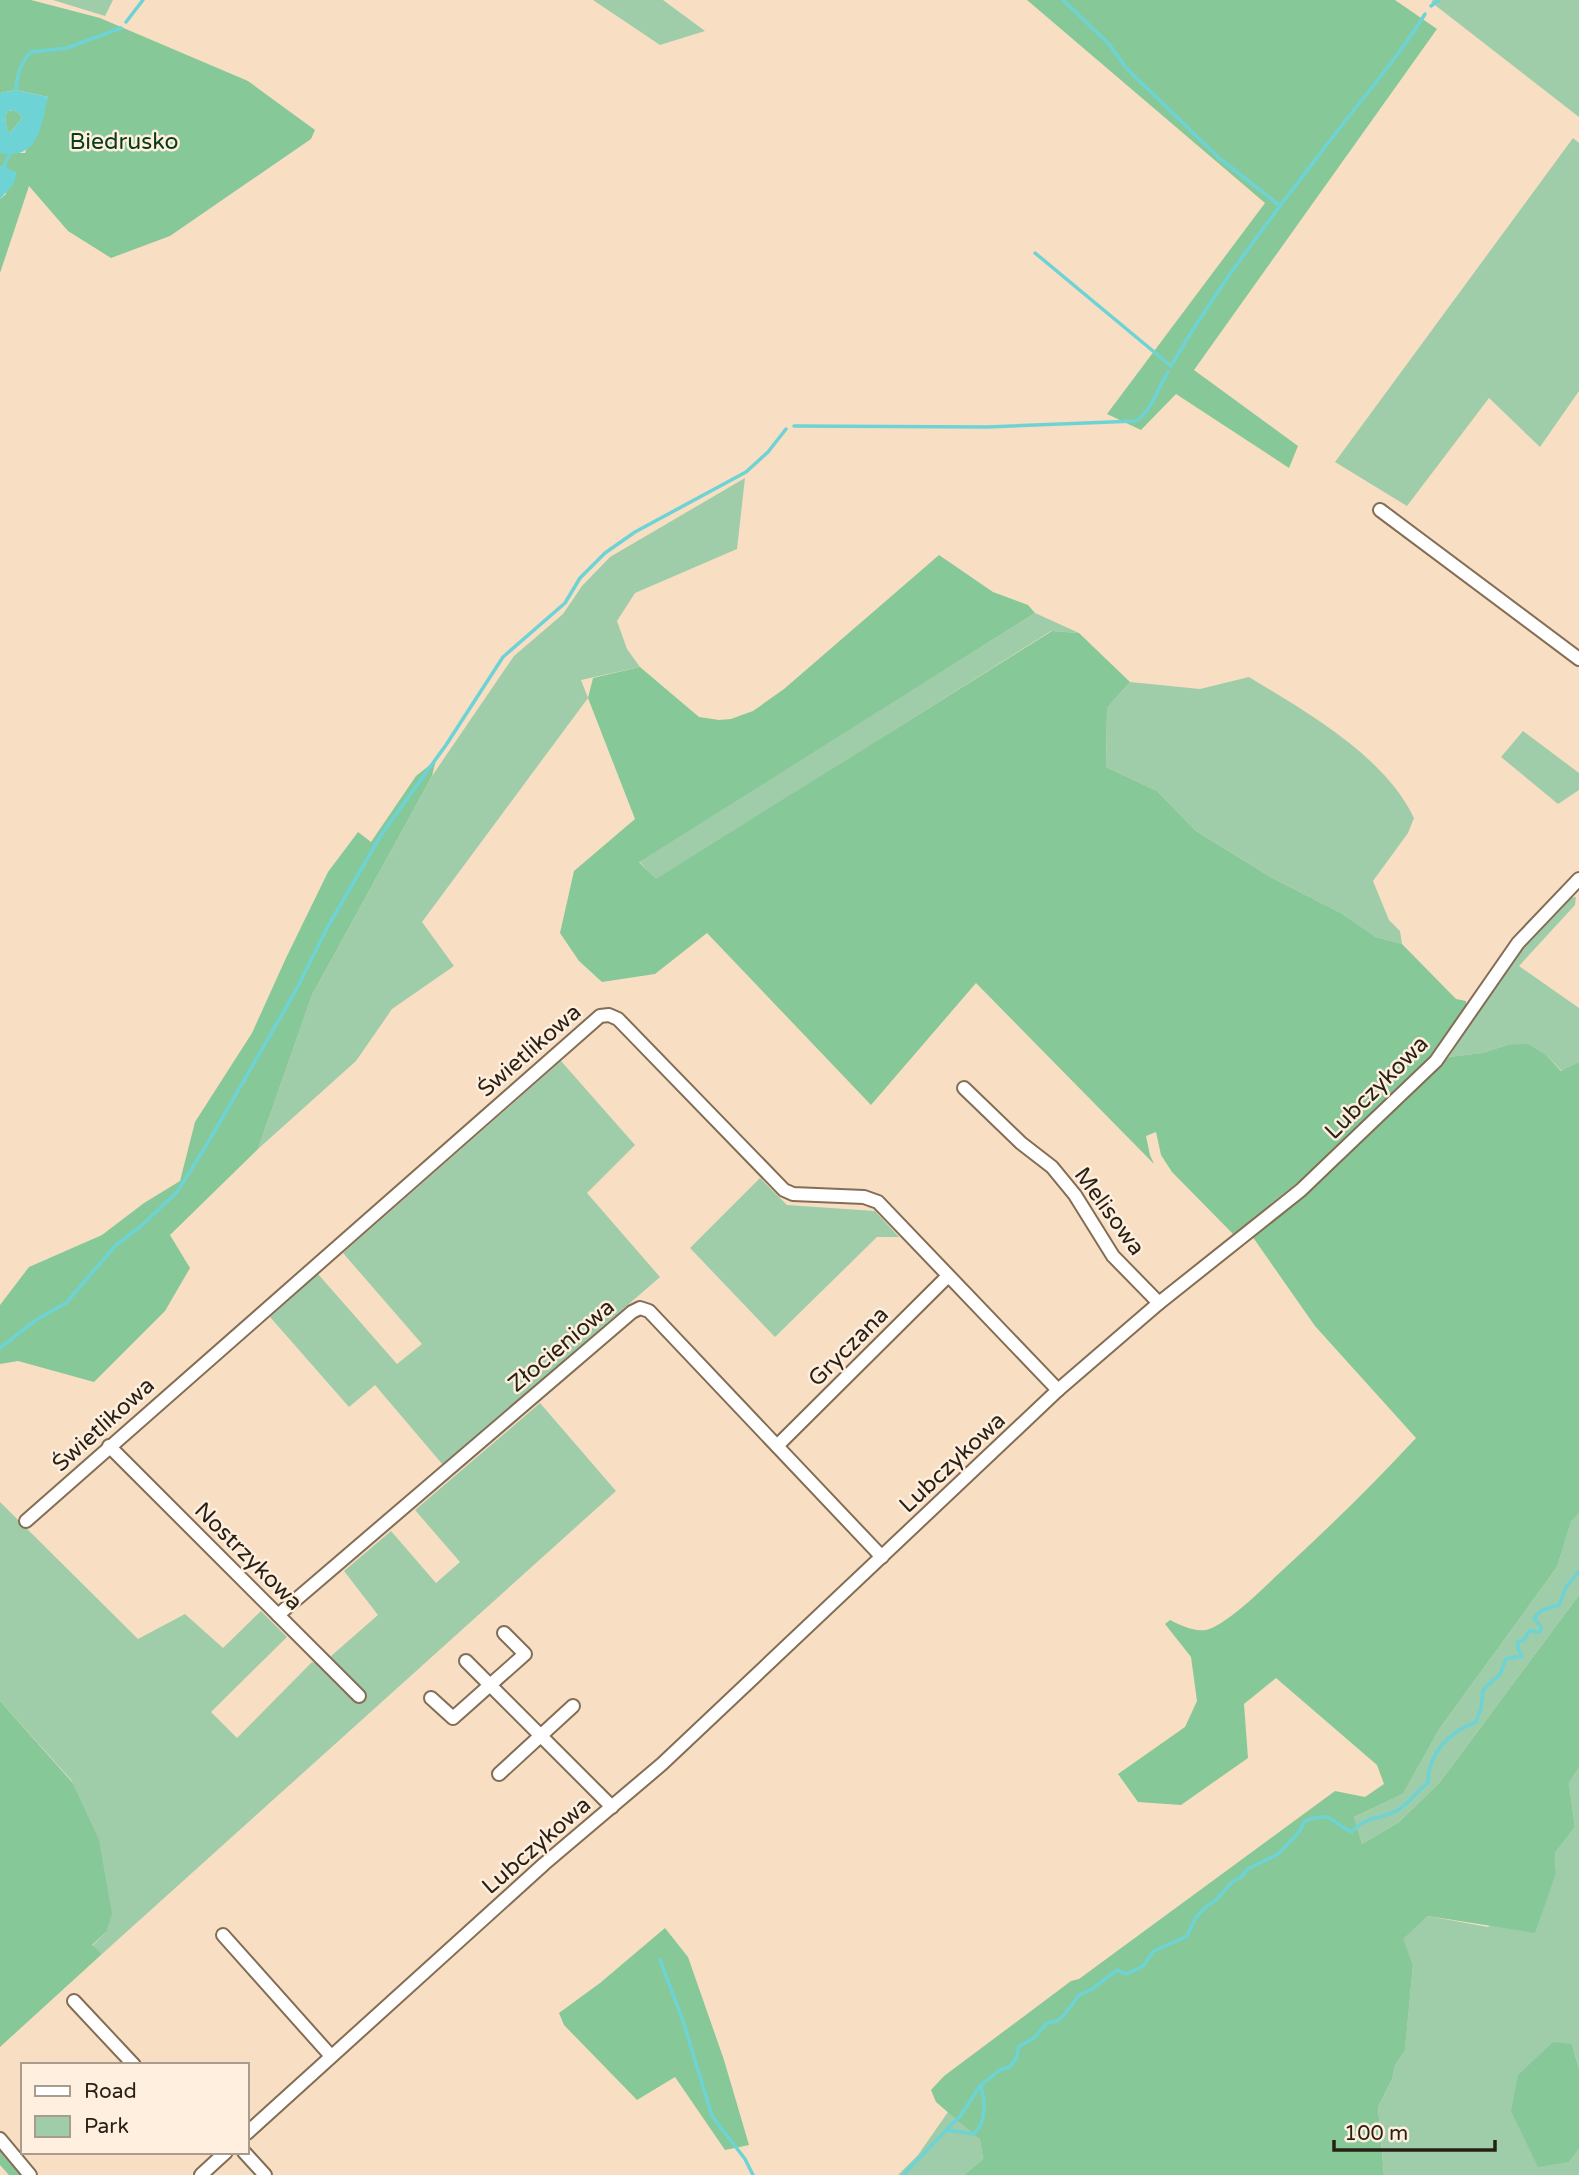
<svg xmlns="http://www.w3.org/2000/svg" width="1579" height="2175" font-family="'Varela Round',sans-serif">
  <style>
    .green { fill: #9fcdaa }
    .forest { fill: #87c898 }
    .water { fill: #6ed3d4; fill-rule: evenodd }
    .lines { fill: none; stroke-linecap: round; stroke-linejoin: round }
    .stream { stroke: #6ed3d4; stroke-width: 3.5 }
    .minor-casing { stroke: #836d55; stroke-width: 16 }
    .minor { stroke: #fff; stroke-width: 12 }
    .labels { text-anchor: middle; stroke-width: 5; stroke-linejoin: round; paint-order: stroke }
    .park-label { font-size: 23px; fill: #083b1c; stroke: #feefde }
    .street-label { font-size: 23px; fill: #281f15; stroke: #feefde }
  </style>
  <rect width="100%" height="100%" fill="#f8dfc4"/>
  <!-- green -->
  <g class="green">
    <path d="M53,0H113L105,16Z"/>
    <path d="M593,0H663L705,31L660,45Z"/>
    <path d="M1433,0H1579V117L1431,2Z"/>
    <path d="M1573,138L1579,143V391L1540,447L1489,398L1407,506L1335,462Z"/>
    <path d="M745,478L737,549L635,593L617,621L627,649L640,667L581,680L588,698L422,922L454,966L392,1009L356,1061L258,1149L312,995L432,776L514,656L563,614L582,586L610,557Z"/>
    <path d="M1035,613L1079,633L1051,631L656,880L639,861Z"/>
    <path d="M1249,677C1306,712 1384,755 1414,818L1408,833L1373,881L1389,920L1400,931L1402,944L1376,937L1341,913L1272,878L1196,831L1157,791L1106,767L1107,708L1130,682L1200,689Z"/>
    <path d="M1523,731L1579,773V790L1558,804L1501,757Z"/>
    <path d="M1576,897L1575,905L1519,966L1579,1008V1062L1562,1071L1547,1056L1507,1045L1482,1053L1449,1057L1503,971L1522,944L1568,898Z"/>
    <path d="M561,1061L635,1145L587,1193L660,1277L443,1465L375,1385L349,1407L270,1317L318,1274L397,1364L422,1344L343,1253Z"/>
    <path d="M760,1178L787,1205L875,1211L899,1237H877L775,1337L690,1248Z"/>
    <path d="M540,1403L616,1491L102,1954L92,1946L106,1932L72,1781L0,1701V1502L138,1639L185,1614L223,1648L261,1611L287,1637L211,1712L237,1738L312,1662L344,1674L331,1656L378,1615L344,1571L391,1531L436,1583L460,1562L415,1510Z"/>
    <path d="M1579,1513V1595L1440,1782L1399,1822L1362,1844L1354,1817L1403,1794L1440,1728L1557,1567L1571,1520Z"/>
    <path d="M1579,1767V2069L1572,2044L1569,2162L1579,2149V2175H1384L1378,2107L1392,2079L1395,2065L1405,2049L1413,1965L1402,1939L1428,1916L1488,1927L1556,1873L1555,1853L1575,1827L1569,1783Z"/>
    <path d="M948,2112L980,2140L983,2159L964,2175H898L918,2155Z"/>
  </g>
  <!-- forest -->
  <g class="forest">
    <path d="M0,0H31L100,18L248,81L315,130L311,139L170,236L111,258L68,231L29,186L0,273V199L6,194L4,166L0,167V153H25L48,97L16,90L0,93Z"/>
    <path d="M1027,0H1395L1437,29L1194,370L1298,446L1289,468L1176,394L1141,430L1107,414L1265,203Z"/>
    <path d="M13,110L20,114L22,118L10,133L7,131L5,116L8,111Z"/>
    <path d="M939,555L993,592L1028,605L1035,613L639,862L656,879L1052,631L1079,633L1130,682L1107,708L1106,767L1157,791L1196,831L1272,878L1341,913L1376,937L1402,944L1456,999L1466,1001V1007L1433,1058L1322,1163L1233,1234L1172,1172L1161,1155L1156,1132L1146,1136L1150,1155L1154,1164L976,983L871,1105L707,933L655,974L602,982L579,961L560,933L574,871L635,819L588,698L593,678L640,667L699,717L719,720L731,719L753,711L784,689Z"/>
    <path d="M436,760L432,776L312,995L258,1149L170,1235L190,1268L165,1311L94,1382L18,1361L0,1364V1305L29,1267L102,1235L144,1203L180,1181L195,1122L252,1033L286,958L328,872L358,832L371,842L416,776Z"/>
    <path d="M1528,1044L1547,1056L1561,1071L1579,1062V1513L1571,1521L1557,1567L1440,1728L1403,1794L1354,1817L1362,1844L1399,1822L1440,1782L1579,1595V1767L1569,1783L1575,1827L1555,1853L1556,1873L1535,1933L1428,1916L1403,1939L1413,1965L1405,2050L1395,2065L1392,2079L1378,2107L1384,2175H964L983,2159L980,2140L936,2102L931,2090L944,2076L1071,1981L1079,1979L1335,1791L1365,1797L1384,1784L1377,1765L1276,1678L1244,1704L1248,1758L1181,1805L1138,1802L1118,1774L1185,1727L1197,1701L1191,1657L1165,1624L1170,1620C1180,1625 1194,1632 1206,1630C1224,1626 1260,1592 1274,1578C1324,1532 1370,1488 1416,1438L1315,1326L1252,1236L1449,1057L1482,1053L1507,1045Z"/>
    <path d="M0,1701L72,1782L99,1840L112,1914L106,1932L92,1945L102,1954L0,2047Z"/>
    <path d="M665,1928L688,1957L724,2060L749,2145L725,2150L675,2077L637,2100L564,2025L559,2013L600,1983Z"/>
    <path d="M1553,2042L1572,2044L1579,2069V2149L1569,2162L1538,2167L1511,2111L1518,2075Z"/>
    <path d="M0,2151L20,2175H9L0,2165Z"/>
  </g>
  <!-- water -->
  <g class="water">
    <path d="M16,90L48,97C41,126 39,161 0,153V93ZM12,110L20,114L22,118L10,133L7,130L5,116L8,111Z"/>
    <path d="M4,166L17,173L13,185L0,199V167Z"/>
  </g>
  <g class="lines">
    <!-- stream -->
    <g class="stream">
      <path d="M1063,0L1109,44L1127,69L1219,158L1279,205"/>
      <path d="M1431,6L1439,0"/>
      <path d="M126,22L143,0"/>
      <path d="M16,90C17,76 21,61 31,52L67,48L121,28"/>
      <path d="M4,166L9,155"/>
      <path d="M1035,253L1171,366C1218,285 1275,212 1332,138C1363,97 1398,58 1425,14"/>
      <path d="M794,426L988,427L1136,421C1152,411 1158,387 1168,372"/>
      <path d="M0,1348L36,1320L66,1303L115,1246L141,1226L177,1192L206,1146L295,992L327,928L381,835L446,745L503,657L565,603L580,578L605,553L635,532L746,472L768,452L786,429"/>
      <path d="M660,1960L683,2021L712,2116L745,2159L753,2175"/>
      <path d="M947,2130L974,2134C987,2121 985,2103 981,2086"/>
      <path d="M903,2175L961,2115L980,2086L1000,2070L1009,2067L1016,2059L1019,2046L1033,2039L1047,2023L1057,2021L1064,2015L1079,1995L1092,1989L1117,1970L1126,1974L1143,1966L1154,1951L1187,1936L1196,1917L1207,1906L1217,1899L1232,1882L1240,1878L1248,1869L1278,1854L1299,1832L1305,1821C1335,1810 1330,1823 1352,1832C1364,1816 1383,1819 1398,1810C1410,1803 1417,1790 1428,1783C1428,1753 1449,1732 1476,1722L1481,1708L1483,1690L1500,1674L1506,1659L1522,1656L1518,1649V1642L1524,1640L1529,1631L1540,1632L1541,1627L1534,1618L1542,1610L1559,1605L1566,1587L1579,1571"/>
    </g>
    <!-- minor casing -->
    <g class="minor-casing">
      <g id="minor">
        <path d="M1380,510L1579,659"/>
        <path d="M964,1088L1021,1143L1052,1167L1075,1195L1113,1256L1159,1303"/>
        <path d="M109,1446L359,1696"/>
        <path d="M777,1446L948,1276"/>
        <path d="M26,1521L600,1016L609,1015L618,1019L784,1190L793,1194L864,1197L878,1202L1058,1390"/>
        <path d="M278,1615L632,1312L640,1308L649,1311L882,1557"/>
        <path d="M466,1661L612,1807"/>
        <path d="M431,1698L453,1718L525,1654L504,1633"/>
        <path d="M499,1774L573,1706"/>
        <path d="M223,1935L331,2056"/>
        <path d="M74,2001L134,2065"/>
        <path d="M247,2133L544,1864L662,1764L1058,1390L1159,1303L1301,1190L1326,1166L1436,1061L1518,943L1579,879"/>
        <path d="M0,2139L30,2175"/>
        <path d="M244,2152L265,2175"/>
        <path d="M201,2175L226,2152"/>
      </g>
    </g>
    <!-- minor -->
    <use href="#minor" class="minor"/>
  </g>
  <g class="labels">
    <!-- park labels -->
    <g class="park-label">
      <text x="124" y="149">Biedrusko</text>
    </g>
    <!-- street labels -->
    <g class="street-label">
      <text transform="translate(529 1050) rotate(-41)" y="8">Świetlikowa</text>
      <text transform="translate(1376 1087) rotate(-45)" y="8">Lubczykowa</text>
      <text transform="translate(1110 1211) rotate(54)" y="8">Melisowa</text>
      <text transform="translate(561 1345) rotate(-40)" y="8">Złocieniowa</text>
      <text transform="translate(848 1346) rotate(-45)" y="8">Gryczana</text>
      <text transform="translate(103 1424) rotate(-42)" y="8">Świetlikowa</text>
      <text transform="translate(952 1462) rotate(-43)" y="8">Lubczykowa</text>
      <text transform="translate(249 1556) rotate(45)" y="8">Nostrzykowa</text>
      <text transform="translate(536 1845) rotate(-41)" y="8">Lubczykowa</text>
    </g>
  </g>
  <!-- legend -->
  <rect x="21" y="2063" width="228" height="91" fill="#feefde" stroke="#a89c8e" stroke-width="2"/>
  <rect x="35" y="2086" width="35" height="10" fill="#ffffff" stroke="#a89c8e" stroke-width="2"/>
  <text x="84" y="2098" font-size="21" fill="#281f15">Road</text>
  <rect x="35" y="2116" width="35" height="21" fill="#9fcdaa" stroke="#a89c8e" stroke-width="2"/>
  <text x="84" y="2133" font-size="21" fill="#281f15">Park</text>
  <!-- scale -->
  <path d="M1334 2140v10h161v-10" fill="none" stroke="#281f15" stroke-width="3.5"/>
  <text x="1344" y="2140" font-size="21" fill="#281f15" stroke="#feefde" stroke-width="5" paint-order="stroke">100 m</text>
</svg>
